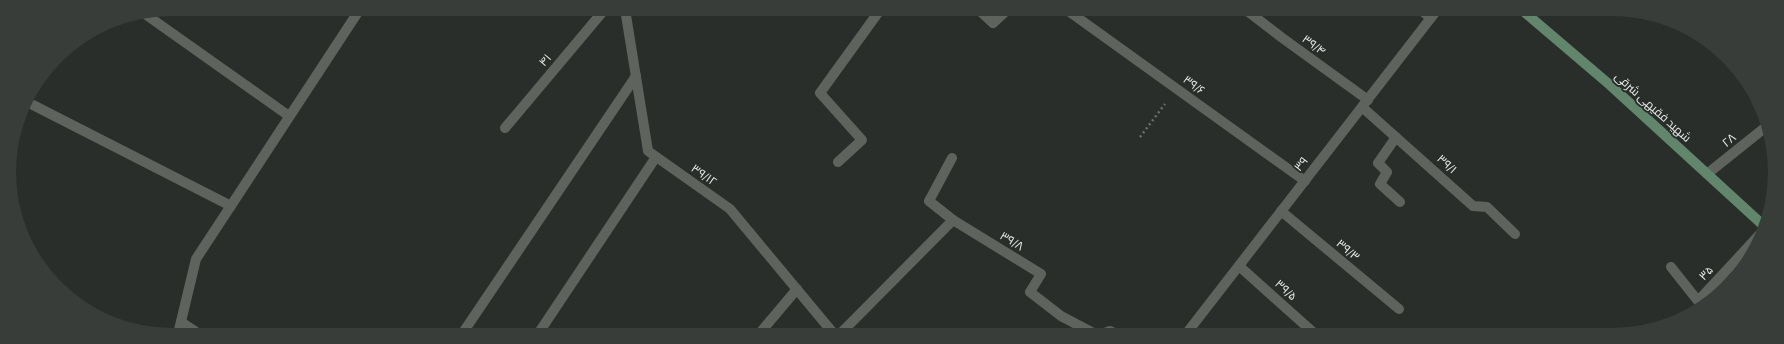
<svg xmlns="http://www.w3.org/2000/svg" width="1784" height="344" font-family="'Alegreya Sans',Cairo,sans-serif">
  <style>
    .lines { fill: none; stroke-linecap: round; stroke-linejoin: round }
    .path { stroke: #6e726e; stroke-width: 2.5; stroke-dasharray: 2 3; stroke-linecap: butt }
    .lane { stroke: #5e635e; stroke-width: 10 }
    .street { stroke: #5e635e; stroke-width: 10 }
    .secondary { stroke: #62866b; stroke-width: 10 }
    .labels { text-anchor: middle; stroke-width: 4; stroke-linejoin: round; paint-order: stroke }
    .street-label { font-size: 12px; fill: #ebeeeb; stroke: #292e2a }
  </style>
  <rect width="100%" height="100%" fill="#292e2a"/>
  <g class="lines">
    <!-- path -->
    <path class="path" d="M1140,137L1165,104"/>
    <!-- lane -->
    <path class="lane" d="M1239,266L1315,334"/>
    <!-- street -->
    <g class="street">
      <path d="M625,9L648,151L730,209L834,334"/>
      <path d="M979,10L993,23L1007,10"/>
      <path d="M1067,10L1305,181"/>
      <path d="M1246,10L1281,37L1368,100"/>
      <path d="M1421,10L1431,18"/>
      <path d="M145,14L289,116"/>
      <path d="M33,105L231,206"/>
      <path d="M1362,107L1473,206L1487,207L1515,234"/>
      <path d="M505,128L605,9"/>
      <path d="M1396,137L1378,163L1387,172L1380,184L1400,202"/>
      <path d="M952,158L929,201L953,220L1041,274L1030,292L1061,316L1095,334"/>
      <path d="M838,162L862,140L820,93L880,10"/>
      <path d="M1707,174L1767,126"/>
      <path d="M1281,211L1399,309"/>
      <path d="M1671,267L1698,301L1762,232"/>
      <path d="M181,322L199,334"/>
      <path d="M178,334L196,259L360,9"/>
      <path d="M462,334L636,76"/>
      <path d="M538,334L656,157"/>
      <path d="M759,334L797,289"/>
      <path d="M840,334L953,220"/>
      <path d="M1102,334L1110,331L1116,334"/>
      <path d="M1186,334L1437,10"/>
    </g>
    <!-- secondary -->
    <path class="secondary" d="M1522,10L1610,85L1764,226"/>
  </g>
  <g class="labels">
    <!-- street labels -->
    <g class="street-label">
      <text transform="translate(1314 45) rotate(36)" y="4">۳۹/۴</text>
      <text transform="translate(545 60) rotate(-50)" y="4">۴۱</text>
      <text transform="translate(1194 85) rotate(36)" y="4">۳۹/۶</text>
      <text transform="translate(1653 107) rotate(42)" y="4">شهید فقیهی شرقی</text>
      <text transform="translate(1729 140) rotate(-39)" y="4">۲۸</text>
      <text transform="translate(1301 164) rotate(-52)" y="4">۳۹</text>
      <text transform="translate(1447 164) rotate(42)" y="4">۳۹/۱</text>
      <text transform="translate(704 175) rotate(35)" y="4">۳۹/۱۲</text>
      <text transform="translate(1012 241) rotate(31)" y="4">۳۹/۸</text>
      <text transform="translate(1348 250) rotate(40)" y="4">۳۹/۳</text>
      <text transform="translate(1706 273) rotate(-47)" y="4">۳۵</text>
      <text transform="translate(1286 290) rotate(42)" y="4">۳۹/۵</text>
    </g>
  </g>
  <!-- crop -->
  <path d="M0 0H1784V344H0ZM172 16H1612A156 156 0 0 1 1768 172V172A156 156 0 0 1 1612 328H172A156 156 0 0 1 16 172V172A156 156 0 0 1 172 16Z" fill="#393d39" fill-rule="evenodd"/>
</svg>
